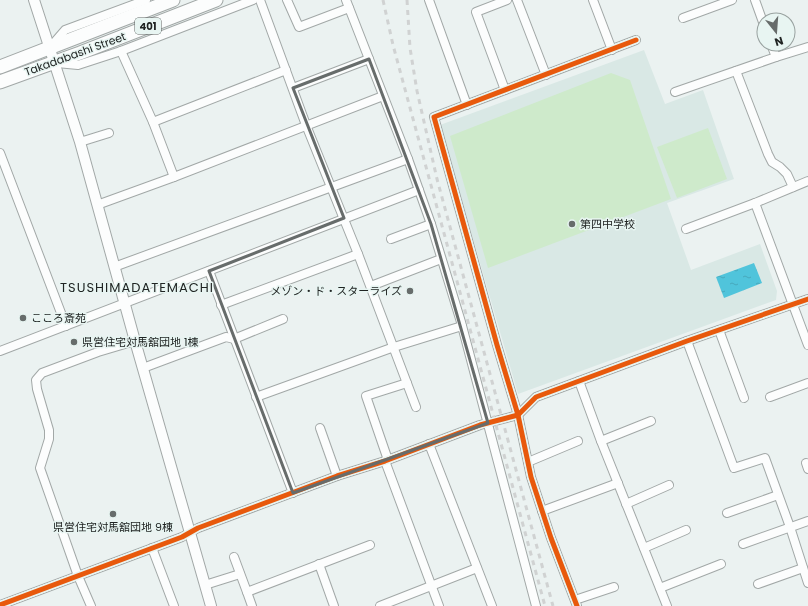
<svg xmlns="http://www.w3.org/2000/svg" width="808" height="606" font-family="Poppins,'Noto Sans JP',sans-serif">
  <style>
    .built { fill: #d9e8e5 }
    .park { fill: #ceeacb }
    .water { fill: url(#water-ripples) }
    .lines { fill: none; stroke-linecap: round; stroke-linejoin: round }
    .minor-casing { stroke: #a2a8a7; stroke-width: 10 }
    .tertiary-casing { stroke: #a2a8a7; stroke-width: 12 }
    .trunk-casing { stroke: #a2a8a7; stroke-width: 15 }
    .minor { stroke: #fcfdfd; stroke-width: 8 }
    .tertiary { stroke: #fcfdfd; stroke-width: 10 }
    .trunk { stroke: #fcfdfd; stroke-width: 13 }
    .rail { stroke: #d0d2d2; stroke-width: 3; stroke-dasharray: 5 5; stroke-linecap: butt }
    .cycleway-casing { stroke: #e8f5f2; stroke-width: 8 }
    .cycleway { stroke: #e8590c; stroke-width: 5 }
    .marked { fill: none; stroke: #676c6b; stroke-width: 3; stroke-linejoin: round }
    .poi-dot { fill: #676c6b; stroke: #e8f5f2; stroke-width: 1.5 }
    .labels { text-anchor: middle; stroke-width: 3; stroke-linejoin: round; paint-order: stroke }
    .shield { fill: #e8f5f2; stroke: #5c6361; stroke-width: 1 }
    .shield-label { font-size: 10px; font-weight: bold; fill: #202423 }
    .street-label { font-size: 11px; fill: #202423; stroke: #e8f5f2 }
    .poi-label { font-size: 11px; fill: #202423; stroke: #e8f5f2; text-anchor: start }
    .quarter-label { font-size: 13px; letter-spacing: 1px; fill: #202423; stroke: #e8f5f2 }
  </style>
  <defs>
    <pattern id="water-ripples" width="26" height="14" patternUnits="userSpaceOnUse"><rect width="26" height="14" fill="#50c4db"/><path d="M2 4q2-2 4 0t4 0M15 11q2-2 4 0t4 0" fill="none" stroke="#46a8bc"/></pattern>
  </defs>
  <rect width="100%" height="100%" fill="#ebf2f1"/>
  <!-- built -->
  <path class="built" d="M644,50L665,104L703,90L734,179L667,203L691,270L760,244L777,291L776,300L518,394L440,125Z"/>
  <!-- park -->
  <g class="park">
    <path d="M611,73L630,80L671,199L488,268L450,136Z"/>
    <path d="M708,128L727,179L677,198L657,147Z"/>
  </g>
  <!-- water -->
  <path class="water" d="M754,263L762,283L724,298L716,277Z"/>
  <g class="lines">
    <!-- minor casing -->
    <g class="minor-casing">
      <g id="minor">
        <path d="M260,0L306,125L358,254"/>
        <path d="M287,0L299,27L349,8"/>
        <path d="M346,0L408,159L431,224L461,322L536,606"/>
        <path d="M429,0L467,105"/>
        <path d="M517,0L546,75"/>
        <path d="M593,0L612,50"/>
        <path d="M755,0L764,25"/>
        <path d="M683,18L732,0"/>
        <path d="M52,45L65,30L146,0"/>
        <path d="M121,51L153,122L174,177"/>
        <path d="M776,57L808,47"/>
        <path d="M57,63L78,65L121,51L253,0"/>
        <path d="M736,71L768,154L772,162L780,167L787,174L793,187"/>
        <path d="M293,88L369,59"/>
        <path d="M505,90L476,12L507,0"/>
        <path d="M675,92L776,57L771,44"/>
        <path d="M153,122L286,70"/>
        <path d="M80,142L109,133"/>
        <path d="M0,153L66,326"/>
        <path d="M808,181L755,203L808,345"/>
        <path d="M97,205L174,177L383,96"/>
        <path d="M686,229L755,203"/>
        <path d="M391,239L431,224"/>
        <path d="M114,267L408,159"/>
        <path d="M209,271L293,493"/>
        <path d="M371,286L441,259"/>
        <path d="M221,305L358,254L416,407"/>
        <path d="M719,330L744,398"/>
        <path d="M687,341L734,468L765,458L790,527L808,583"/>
        <path d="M0,351L419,190"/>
        <path d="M143,368L226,337L234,339L283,319"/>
        <path d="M579,381L601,441L667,606"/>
        <path d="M256,397L394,347L462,326"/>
        <path d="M770,397L808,383"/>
        <path d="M320,428L337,476"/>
        <path d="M601,441L651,421"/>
        <path d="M429,444L492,606"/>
        <path d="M388,460L366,396L407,383"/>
        <path d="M385,461L439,606"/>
        <path d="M528,462L578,441"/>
        <path d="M806,463L808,469"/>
        <path d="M626,504L669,485"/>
        <path d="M542,511L618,483"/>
        <path d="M727,513L778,495"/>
        <path d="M743,544L808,521"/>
        <path d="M152,548L174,606"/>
        <path d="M644,548L686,530"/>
        <path d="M234,557L247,592"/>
        <path d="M319,564L334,606"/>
        <path d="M758,584L803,568"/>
        <path d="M205,585L240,574"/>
        <path d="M660,588L721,564"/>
        <path d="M575,600L614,587"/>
        <path d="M0,605L182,537L198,528L337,476L385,461L480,425L518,415L536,397L687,341L808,299"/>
        <path d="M91,606L78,576L40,468L49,439V430L37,389L36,380L42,373L98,352L135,341"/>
        <path d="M252,606L247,592L370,545"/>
        <path d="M380,606L477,568"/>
        <path d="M577,606L551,538L531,477L518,415L497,345L434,117L636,40"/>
      </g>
    </g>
    <!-- tertiary casing -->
    <g class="tertiary-casing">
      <path id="tertiary" d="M34,0L80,142L135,341L211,606"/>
    </g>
    <!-- trunk casing -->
    <g class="trunk-casing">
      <g id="trunk">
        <path d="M0,67L173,0"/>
        <path d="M0,82L80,53L216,0"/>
      </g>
    </g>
    <!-- minor -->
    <use href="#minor" class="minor"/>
    <!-- tertiary -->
    <use href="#tertiary" class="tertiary"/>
    <!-- trunk -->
    <use href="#trunk" class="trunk"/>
    <!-- rail -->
    <g class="rail">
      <path d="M383,0L393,45L545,606"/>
      <path d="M407,0L410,48L417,91L437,179L553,606"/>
    </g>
    <!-- cycleway casing -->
    <g class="cycleway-casing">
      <g id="cycleway">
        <path d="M0,605L182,537L198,528L337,476L385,461L480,425L518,415L536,397L687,341L808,299"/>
        <path d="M577,606L551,538L531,477L518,415L497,345L434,117L636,40"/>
      </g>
    </g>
    <!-- cycleway -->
    <use href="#cycleway" class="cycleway"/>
  </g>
  <!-- marked area -->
  <path class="marked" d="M369,59L431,224L488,423L293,493L209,271L344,218L293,88Z"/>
  <!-- markers -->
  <g class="poi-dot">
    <circle cx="572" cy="224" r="4"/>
    <circle cx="410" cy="291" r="4"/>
    <circle cx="23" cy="318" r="4"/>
    <circle cx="74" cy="342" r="4"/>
    <circle cx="113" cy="514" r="4"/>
  </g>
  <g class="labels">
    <!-- shield labels -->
    <rect class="shield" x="135" y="18" width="26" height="16" rx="3"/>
    <g class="shield-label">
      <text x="148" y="30">401</text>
    </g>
    <!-- street labels -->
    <g class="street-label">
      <text transform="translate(75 54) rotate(-20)" y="4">Takadabashi Street</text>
    </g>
    <!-- poi labels -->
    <g class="poi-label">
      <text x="580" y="228">第四中学校</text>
      <text x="402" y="295" text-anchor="end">メゾン・ド・スターライズ</text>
      <text x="31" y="322">こころ斎苑</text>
      <text x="82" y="346">県営住宅対馬舘団地 1棟</text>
      <text x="113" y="531" text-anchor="middle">県営住宅対馬舘団地 9棟</text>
    </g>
    <!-- quarter labels -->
    <g class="quarter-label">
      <text x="137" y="292">TSUSHIMADATEMACHI</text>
    </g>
  </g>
  <!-- north arrow -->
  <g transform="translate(776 32) rotate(163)"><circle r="19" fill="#e8f5f2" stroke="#98a19f"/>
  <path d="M0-3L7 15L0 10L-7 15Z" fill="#676c6b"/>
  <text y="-6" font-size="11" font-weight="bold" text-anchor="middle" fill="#202423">N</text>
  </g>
</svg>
